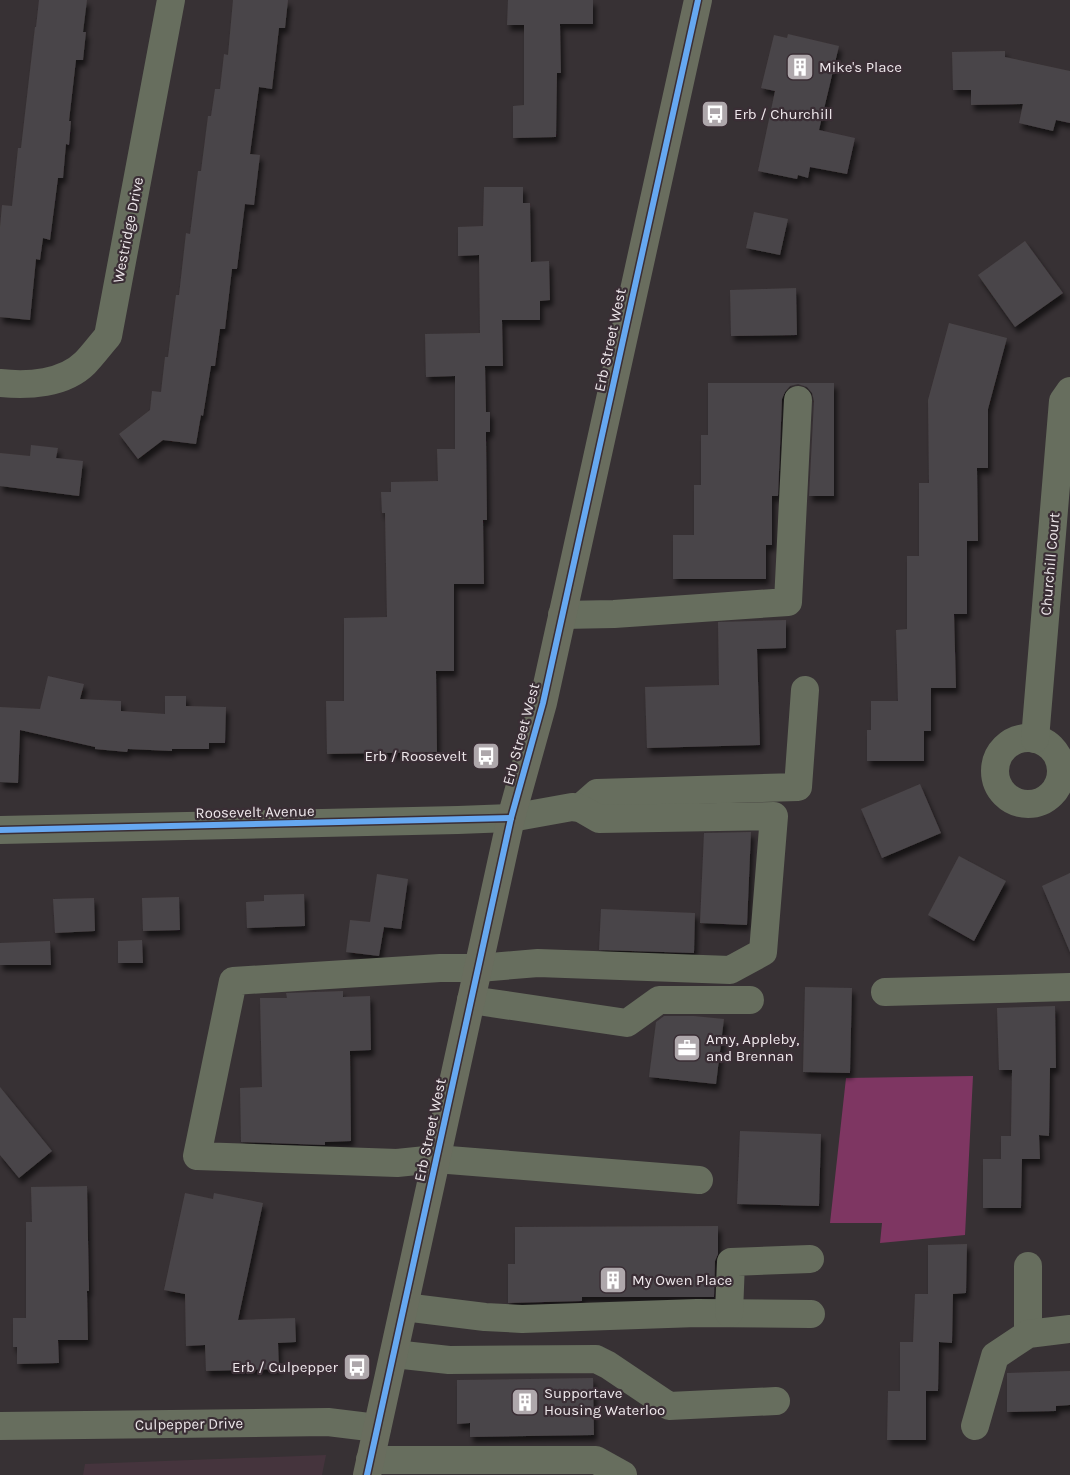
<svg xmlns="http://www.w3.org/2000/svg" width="1070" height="1475" font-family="Karla,sans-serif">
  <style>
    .built { fill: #45343d }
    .green { fill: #7e3662 }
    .building { fill: #4a4548; filter: url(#shadow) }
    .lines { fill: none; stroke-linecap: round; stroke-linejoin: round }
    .minor { stroke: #676e5e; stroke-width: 28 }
    .major { stroke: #696d5e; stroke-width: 28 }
    .cycleway-casing { stroke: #3a2e35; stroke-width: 9 }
    .cycleway { stroke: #66a8f1; stroke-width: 6 }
    .labels { text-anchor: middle; stroke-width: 4.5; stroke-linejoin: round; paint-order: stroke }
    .poi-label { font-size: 15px; fill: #eee7eb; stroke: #3a2e35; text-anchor: start }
    .street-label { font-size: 15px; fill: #eee7eb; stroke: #3a2e35 }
  </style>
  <defs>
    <filter id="shadow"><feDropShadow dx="3" dy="5.5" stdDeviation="2.5" flood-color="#0009"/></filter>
  </defs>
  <rect width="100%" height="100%" fill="#373134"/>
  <!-- built -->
  <path class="built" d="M326,1455L322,1475H83L85,1464Z"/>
  <!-- green -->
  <path class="green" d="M973,1076L965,1235L880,1243L882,1223H830L846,1078Z"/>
  <!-- building -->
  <g class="building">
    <path d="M39,0H87L83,32H86L83,60H76L69,121H71L69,145L66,144L63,178H58L50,240L43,238L40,260L36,259L30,320L0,317V227L2,205L12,206L18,148H21L35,27H36Z"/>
    <path d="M233,0H288L285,28H279L272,89L259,87L250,154L260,155L254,205L245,204L237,269H232L225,329H220L215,366H211L203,416L201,415L196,444L163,440L138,459L119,434L150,410L152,391L161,392L165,357H168L176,295H179L186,233L190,234L198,171H201L208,116H211L215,89H220L224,54L228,55Z"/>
    <path d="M508,0H593V24H560L561,73H557L556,137L513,138V106L524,105V25H507Z"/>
    <path d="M788,34L839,46L819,130L855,138L847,174L810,167L808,178L798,175L797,179L758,171L775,91L761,88L774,35L787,38Z"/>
    <path d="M1005,51V57L1070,71V123L1056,120L1053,131L1019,123L1023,104L971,105V90H953L952,52Z"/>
    <path d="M484,187H523V203H530L531,262L549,261L550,300L540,301V320H502L503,366H485L486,412H490V432H486V438L487,520H483L484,584H454V671H436L437,752L327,754L326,701H344V618L387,617L385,513H382L381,492H391V482L438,481L437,449H455V376L426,377L425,334L480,333L479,255L458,256V227L483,226Z"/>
    <path d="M754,212L788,219L780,255L746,248Z"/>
    <path d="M1025,241L1063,293L1015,327L978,275Z"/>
    <path d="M796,288L797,335L731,336L730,290Z"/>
    <path d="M949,323L1007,338L988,409V468H977L978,541H967V614H954L956,688H931V731H924V761H867V730H871V701H898L896,630L907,629V556H919V483H929L928,400Z"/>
    <path d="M708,383H834V496H809L814,401L812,393L807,387L798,384L790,386L785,392L782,399L778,496H772V545H766V579H673V535H694V485H701V435H708Z"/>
    <path d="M31,445L58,448L56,458L83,461L79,496L0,486V453L30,456Z"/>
    <path d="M786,620V648L757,649L760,745L647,748L645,687L719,685L718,622Z"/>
    <path d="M48,676L84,684L80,699L121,701V711L165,714V696H186V706L226,707L225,743H209V749H172V751L128,749L127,752L95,749V747L20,730L18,783L0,782V707L40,709Z"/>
    <path d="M920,784L941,833L882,858L861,809Z"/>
    <path d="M751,832L747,925L700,923L704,833Z"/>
    <path d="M959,856L1006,881L974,941L928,915Z"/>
    <path d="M1070,873V952L1042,886Z"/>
    <path d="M377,874L408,879L401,929L384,927L379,956L346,952L350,920L370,922Z"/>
    <path d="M304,894L305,926L247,928L246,902L264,901V895Z"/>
    <path d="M179,897L180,930L143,931L142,898Z"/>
    <path d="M94,898L95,931L55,933L53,899Z"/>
    <path d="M601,909L695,913L694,953L599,950Z"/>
    <path d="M142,940L143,963H118V941Z"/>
    <path d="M50,941L51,965H0V943Z"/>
    <path d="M805,987L852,988L850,1073L803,1072Z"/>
    <path d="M343,991V997L370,996L371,1050L350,1051L351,1141L325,1142V1145L241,1142L240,1088L262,1087L260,998H287L286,993Z"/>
    <path d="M1055,1006L1056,1068H1050L1049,1136L1039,1135L1040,1159H1022L1021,1208H983V1159H1001V1136H1011L1012,1070H999L997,1008Z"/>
    <path d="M664,1016H694L724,1019L716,1084L649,1077L656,1022Z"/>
    <path d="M0,1087L52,1151L19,1178L0,1155Z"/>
    <path d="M740,1131L821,1134L819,1206L737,1204Z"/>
    <path d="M87,1186L89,1291H87L88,1340H58L59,1363L17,1364V1347H13V1318H26V1222H32L31,1187Z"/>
    <path d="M185,1193L213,1199L214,1193L263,1203L238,1320L295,1318L296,1342L278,1343L279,1369L206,1371L205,1345L186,1346L185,1294L164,1290Z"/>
    <path d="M718,1226V1254L715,1261L714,1297H582V1301L508,1303V1264H515V1227Z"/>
    <path d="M967,1244L966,1293L953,1294L952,1343L939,1342L938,1391H926V1440H887L888,1391H900V1342H913L915,1294H928V1245Z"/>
    <path d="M1070,1371V1405L1056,1406V1411L1007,1412V1373Z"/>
    <path d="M593,1378L594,1435L470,1437V1423L457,1424V1380Z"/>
  </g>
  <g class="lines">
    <!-- minor -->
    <g class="minor">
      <path d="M0,383C28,386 64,384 85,363C93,355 100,345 108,336L171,0"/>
      <path d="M562,615L614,614L788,602L798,400"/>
      <circle cx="1028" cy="771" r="33"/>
      <path d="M1035,739L1063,401L1070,391"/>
      <path d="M580,808L597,793L798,787L805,690"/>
      <path d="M0,830L458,820L511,818L572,807L580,808L599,819L774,816L763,952L730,970L538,963L479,968H440L233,981L197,1156L397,1163L436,1159L699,1180"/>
      <path d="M885,992L1070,987"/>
      <path d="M471,1000L627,1023L659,1000H750"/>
      <path d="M404,1307L485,1317L522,1319L697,1313L811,1314"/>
      <path d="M729,1313L731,1262L810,1259"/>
      <path d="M1028,1334V1266"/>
      <path d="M394,1354L449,1360L596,1359L608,1365L669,1406L776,1401"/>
      <path d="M0,1426L328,1422L377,1428"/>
      <path d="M975,1426L995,1356L1028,1334L1070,1329"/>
      <path d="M370,1460H596L623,1475"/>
    </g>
    <!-- major -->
    <path class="major" d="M367,1475L511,818L543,703L698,0"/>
    <!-- cycleway casing -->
    <g class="cycleway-casing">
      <g id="cycleway">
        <path d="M0,830L511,818"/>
        <path d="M367,1475L511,818L543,703L698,0"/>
      </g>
    </g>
    <!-- cycleway -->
    <use href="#cycleway" class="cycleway"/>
  </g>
  <!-- icons -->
  <defs>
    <g id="building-square" transform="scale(1.4375)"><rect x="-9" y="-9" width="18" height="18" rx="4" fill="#aea7ab" stroke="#3a2e35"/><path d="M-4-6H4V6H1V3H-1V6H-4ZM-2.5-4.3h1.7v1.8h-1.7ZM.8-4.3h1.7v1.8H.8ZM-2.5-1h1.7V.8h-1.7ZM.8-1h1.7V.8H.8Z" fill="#fff"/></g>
    <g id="bus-square" transform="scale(1.4375)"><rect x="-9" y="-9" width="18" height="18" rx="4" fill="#aea7ab" stroke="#3a2e35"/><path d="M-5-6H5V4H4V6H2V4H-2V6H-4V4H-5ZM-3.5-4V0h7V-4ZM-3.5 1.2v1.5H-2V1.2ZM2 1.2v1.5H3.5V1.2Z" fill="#fff"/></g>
    <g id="office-square" transform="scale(1.4375)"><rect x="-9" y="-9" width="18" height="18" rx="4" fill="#aea7ab" stroke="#3a2e35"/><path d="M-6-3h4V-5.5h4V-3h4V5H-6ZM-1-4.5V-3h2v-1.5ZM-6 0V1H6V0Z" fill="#fff"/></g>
  </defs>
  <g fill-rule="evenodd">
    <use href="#building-square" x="800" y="67"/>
    <use href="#bus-square" x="715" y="114"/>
    <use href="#bus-square" x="486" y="756"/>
    <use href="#office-square" x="687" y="1048"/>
    <use href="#building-square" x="613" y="1280"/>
    <use href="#bus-square" x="357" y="1367"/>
    <use href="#building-square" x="525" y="1402"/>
  </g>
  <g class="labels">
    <!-- poi labels -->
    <g class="poi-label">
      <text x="819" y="72">Mike's Place</text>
      <text x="734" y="119">Erb / Churchill</text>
      <text x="467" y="761" text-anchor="end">Erb / Roosevelt</text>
      <text x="706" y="1044">Amy, Appleby,<tspan x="706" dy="17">and Brennan</tspan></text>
      <text x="632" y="1285">My Owen Place</text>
      <text x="338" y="1372" text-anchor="end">Erb / Culpepper</text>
      <text x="544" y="1398">Supportave<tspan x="544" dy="17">Housing Waterloo</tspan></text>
    </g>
    <!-- street labels -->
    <g class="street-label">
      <text transform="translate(128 230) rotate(-79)" y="5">Westridge Drive</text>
      <text transform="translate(610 340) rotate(-78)" y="5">Erb Street West</text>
      <text transform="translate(1050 564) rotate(-85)" y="5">Churchill Court</text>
      <text transform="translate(521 734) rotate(-75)" y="5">Erb Street West</text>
      <text transform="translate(255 812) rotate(-1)" y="5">Roosevelt Avenue</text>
      <text transform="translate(430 1130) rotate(-78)" y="5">Erb Street West</text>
      <text transform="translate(189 1424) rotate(-1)" y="5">Culpepper Drive</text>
    </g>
  </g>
</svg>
